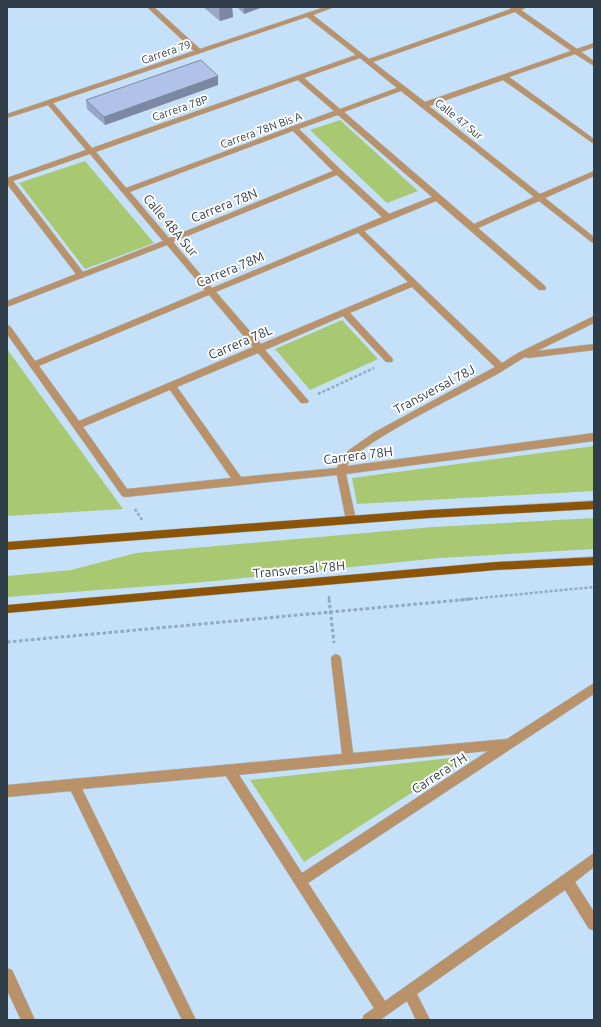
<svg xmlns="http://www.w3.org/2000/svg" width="601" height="1027" font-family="Ubuntu,sans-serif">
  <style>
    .green { fill: #a8c972 }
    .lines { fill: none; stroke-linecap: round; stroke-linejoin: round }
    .minor-casing { stroke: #a4bdd3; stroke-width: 1 }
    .major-casing { stroke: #a4bdd3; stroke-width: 1 }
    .path-far1 { stroke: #92a9be; stroke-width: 2.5; stroke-dasharray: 3 2; stroke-linecap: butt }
    .path { stroke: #92a9be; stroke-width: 3; stroke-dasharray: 3.5 2.5; stroke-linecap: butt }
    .minor { fill: #b9926a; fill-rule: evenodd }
    .major { fill: #8c5406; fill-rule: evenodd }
    .wall { fill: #98a7c8 }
    .shaded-wall { fill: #7c88a2 }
    .building { fill: #b1c2e8; stroke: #7c88a2 }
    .labels { text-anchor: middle; stroke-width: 4; stroke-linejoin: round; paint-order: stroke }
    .far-street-label { font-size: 11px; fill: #2f3d49; stroke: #fefefe }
    .street-label { font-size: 13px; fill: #2f3d49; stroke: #fefefe }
  </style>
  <rect width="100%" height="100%" fill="#c5e1fa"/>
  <!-- green -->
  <g class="green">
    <path d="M340,120L418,191L387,203L310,130Z"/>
    <path d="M85,161L154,243L85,269L19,183Z"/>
    <path d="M342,320L378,359L310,390L275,349Z"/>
    <path d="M7,349L123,509L7,516Z"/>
    <path d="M594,446V491L357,504L352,478Z"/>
    <path d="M594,518V549L440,558L205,582L7,597V576L71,570L136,553L433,527Z"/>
    <path d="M469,756L304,862L250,780Z"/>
  </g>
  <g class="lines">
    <!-- minor casing -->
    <g class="minor-casing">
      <g id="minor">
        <path d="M147,7H154L200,49L325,7H334L313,15L369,59L511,9L509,7H527L521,10L577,49L594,43V47L581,52L594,61V66L575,54L509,77L594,139V144L503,80L429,106L540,194L594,171V176L545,198L594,237V244L539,201L478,228L545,286L546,288L545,290H539L436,201L364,231L502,363L518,353L594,316V323L537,351L594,344V350L528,358L525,357C518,361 511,366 504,370C477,387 355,443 347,466L594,433V441L346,474L356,520L355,523H347L346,520L337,475L125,497L122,496L7,334V325L10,326L35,361L205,290L167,245L7,307V301L76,274L7,184V178L86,150L48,105L7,118V114L194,51ZM515,12L571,51L425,102L373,62ZM307,17L356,55L92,148L53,103ZM360,58L397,88L340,109L304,78ZM298,80L334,111L126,188L96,152ZM401,91L534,197L474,224L344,112ZM338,115L432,197L389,214L341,170L299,129ZM293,131L333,171L169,238L130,192ZM90,154L163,241L83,272L13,181ZM337,175L382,217L212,288L173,242ZM358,233L408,282L261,344L216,292ZM412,287L495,367L375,432L349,450L341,459L337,468L241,477L177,387L258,353L301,403H307L309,401L307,399L265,350L343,316L386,362H392L393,360L392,358L350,313ZM209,295L253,347L79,421L39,366ZM170,390L231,478L127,489L83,427Z"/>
        <path d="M336,654L340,656L341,659L353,753L507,739L594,683V694L308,883L385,1001L594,853V867L575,882L594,912V930L589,929L565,890L417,994L430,1020H416L407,1001L380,1020H362L364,1015L374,1008L226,776L82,789L196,1020H182L71,791L7,797V785L342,754L331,659L332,656ZM488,751L302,873L239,775Z"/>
        <path d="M7,968L12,970L35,1020H21L7,990Z"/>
      </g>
    </g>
    <!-- major casing -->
    <g class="major-casing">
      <g id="major">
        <path d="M594,501V509L429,518L7,550V542L429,510Z"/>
        <path d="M594,557V565L496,570L7,613V605L496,562Z"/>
      </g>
    </g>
    <!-- path-far1 -->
    <g class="path-far1">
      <path d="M318,394L374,368"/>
      <path d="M135,509L142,520"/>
      <path d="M329,596V600"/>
      <path d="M460,600L594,587"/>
    </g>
    <!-- path -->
    <g class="path">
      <path d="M329,599L334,643"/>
      <path d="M7,642L471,599"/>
    </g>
    <!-- minor -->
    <use href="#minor" class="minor"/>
    <!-- major -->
    <use href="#major" class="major"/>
  </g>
  <!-- wall -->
  <g class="wall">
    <path d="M203,7H232L233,17L220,21Z"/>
    <path d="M237,7H260V8L244,14Z"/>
    <path d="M218,85L105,125L87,109L86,100Z"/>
  </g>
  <!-- shaded-wall -->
  <g class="shaded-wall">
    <path d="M219,7H232L233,17L220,21Z"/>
    <path d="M244,7H260V8L244,14Z"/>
    <path d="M218,76V85L105,125L104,117Z"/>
  </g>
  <!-- building -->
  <path class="building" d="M201,60L218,76L104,117L86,100Z"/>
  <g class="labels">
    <!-- far-street labels -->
    <g class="far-street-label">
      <text transform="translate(166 52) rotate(-19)" y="4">Carrera 79</text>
      <text transform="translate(180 108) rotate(-19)" y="4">Carrera 78P</text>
      <text transform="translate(459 119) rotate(39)" y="4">Calle 47 Sur</text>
      <text transform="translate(261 130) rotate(-20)" y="4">Carrera 78N Bis A</text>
    </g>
    <!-- street labels -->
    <g class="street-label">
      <text transform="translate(224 205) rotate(-22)" y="5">Carrera 78N</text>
      <text transform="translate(171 225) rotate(50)" y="5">Calle 48A Sur</text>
      <text transform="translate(230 269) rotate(-23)" y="5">Carrera 78M</text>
      <text transform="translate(240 342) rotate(-23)" y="5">Carrera 78L</text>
      <text transform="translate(434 389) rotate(-28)" y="5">Transversal 78J</text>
      <text transform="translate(358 455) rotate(-7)" y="5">Carrera 78H</text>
      <text transform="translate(299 569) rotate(-5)" y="5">Transversal 78H</text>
      <text transform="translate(439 773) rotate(-33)" y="5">Carrera 7H</text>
    </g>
  </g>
  <!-- border -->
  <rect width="601" height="1027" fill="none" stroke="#2f3d49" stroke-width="16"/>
</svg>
